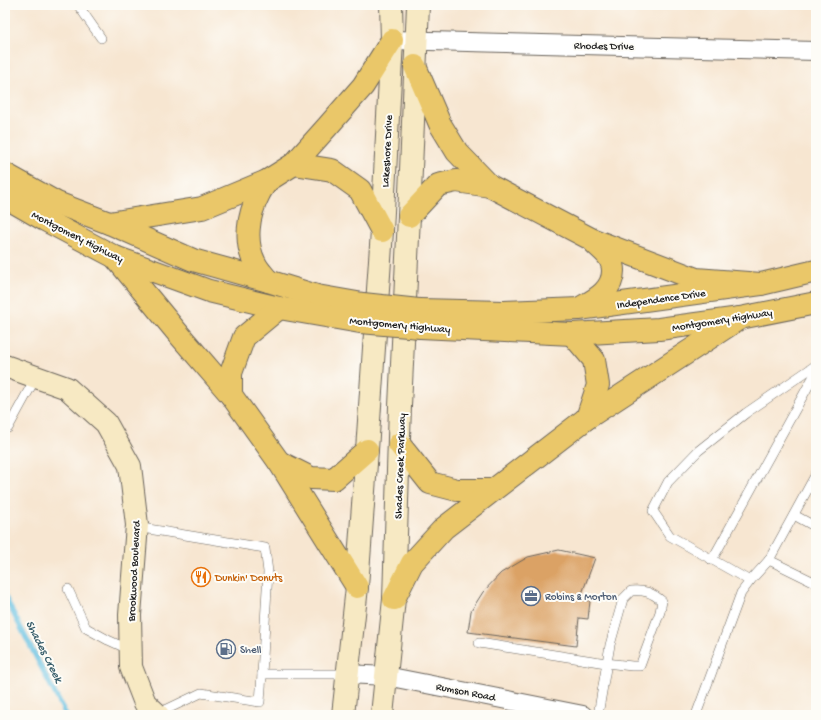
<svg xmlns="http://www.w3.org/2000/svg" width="821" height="720" font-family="'Gochi Hand',sans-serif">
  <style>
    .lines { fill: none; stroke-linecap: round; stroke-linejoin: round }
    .stream { stroke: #63c0e1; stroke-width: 5 }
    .building { fill: #dba265 }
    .lane-casing { stroke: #69635b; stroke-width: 10 }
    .street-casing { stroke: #69635b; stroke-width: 20 }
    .secondary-casing { stroke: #69635b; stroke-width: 24 }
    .primary-casing { stroke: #69635b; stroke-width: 24 }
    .lane { stroke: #fff; stroke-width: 9 }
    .street { stroke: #fff; stroke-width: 18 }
    .secondary { stroke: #f7e9c3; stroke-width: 22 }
    .primary { stroke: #eac769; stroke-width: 22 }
    .primary-bridge-casing { stroke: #69635b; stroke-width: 24; stroke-linecap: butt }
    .primary-bridge { stroke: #eac769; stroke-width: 22 }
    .labels { text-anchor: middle; stroke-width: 4; stroke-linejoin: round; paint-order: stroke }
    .street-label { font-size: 11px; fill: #1c1c1c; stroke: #fdfcf7 }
    .food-label { font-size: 11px; fill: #c56008; stroke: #fdfcf7; text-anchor: start }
    .service-label { font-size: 11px; fill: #4e5e75; stroke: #fdfcf7; text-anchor: start }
    .water-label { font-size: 12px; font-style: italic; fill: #385e6b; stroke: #fdfcf7 }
  </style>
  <rect width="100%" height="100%" fill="#fdfcf7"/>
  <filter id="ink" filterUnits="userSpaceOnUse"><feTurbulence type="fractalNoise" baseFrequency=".025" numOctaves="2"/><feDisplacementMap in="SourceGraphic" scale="8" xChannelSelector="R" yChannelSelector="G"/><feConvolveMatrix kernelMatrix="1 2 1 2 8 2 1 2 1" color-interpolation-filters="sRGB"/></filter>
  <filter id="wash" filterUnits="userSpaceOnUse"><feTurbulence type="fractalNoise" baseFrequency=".012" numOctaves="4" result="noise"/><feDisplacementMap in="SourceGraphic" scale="16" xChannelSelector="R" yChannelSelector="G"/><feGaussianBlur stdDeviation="0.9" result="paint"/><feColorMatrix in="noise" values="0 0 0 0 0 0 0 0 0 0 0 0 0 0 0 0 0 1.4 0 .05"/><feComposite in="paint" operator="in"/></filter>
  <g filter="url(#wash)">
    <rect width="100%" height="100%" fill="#f7e6d1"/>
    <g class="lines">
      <!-- stream -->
      <path class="stream" d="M5,597L66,715"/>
    </g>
    <g id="blocks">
      <!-- building -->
      <path class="building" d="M559,550L595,558L580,599L590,601L588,619L579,618L576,646L468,632L471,611L483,592L501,573L528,557Z"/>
    </g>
  </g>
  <g filter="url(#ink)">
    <use href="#blocks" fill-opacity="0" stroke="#69635b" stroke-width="1"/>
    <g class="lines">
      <!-- lane casing -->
      <g class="lane-casing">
        <g id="lane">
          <path d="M78,5L101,38"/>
          <path d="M8,428L36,377"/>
          <path d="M794,515L816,527"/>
          <path d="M136,527L265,548L268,572L262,674H347"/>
          <path d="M712,560L816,372"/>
          <path d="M769,560L816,583"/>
          <path d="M750,581L670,536L653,511L668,482L698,451L746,413L816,365"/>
          <path d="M68,589L86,628L108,640L130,650"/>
          <path d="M479,643L606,663L632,666H640L660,612L662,601C651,592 645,590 631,591L623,599L610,645L598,715"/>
          <path d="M157,714L201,693L260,702L262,674"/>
          <path d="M696,715L741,593L750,581L769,560L816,474"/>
        </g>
      </g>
      <!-- street casing -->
      <g class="street-casing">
        <g id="street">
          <path d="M392,40L816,51"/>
          <path d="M347,674L386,676L583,715"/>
        </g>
      </g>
      <!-- secondary casing -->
      <g class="secondary-casing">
        <g id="secondary">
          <path d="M5,366L67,388L106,423L130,466L137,525L130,615L131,667L145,703L158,715"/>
          <path d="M343,715L357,587L367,450L382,231L392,40L391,5"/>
          <path d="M382,715L394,599L400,406L409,216L418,5"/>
        </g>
      </g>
      <!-- primary casing -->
      <g class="primary-casing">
        <g id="primary">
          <path d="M415,66L440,124L457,152L490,186L591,239L696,279L761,284"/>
          <path d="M294,164L332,170L360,190L382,231"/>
          <path d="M5,174L57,203L109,223L193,260L268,281L317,296L363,304"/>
          <path d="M267,181C265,185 261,189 259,194C248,215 244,242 255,263C258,270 264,275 268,281"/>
          <path d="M5,197L45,220L115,257L209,291L279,308L360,322"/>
          <path d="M409,216L438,185L456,181L490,186"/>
          <path d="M109,223L202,208L267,181L294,164L328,126L363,86L392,40"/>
          <path d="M115,257L176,331L231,395L279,462L357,587"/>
          <path d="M582,307C596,299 613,290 613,271C613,267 612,263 610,259C606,252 598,247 593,241"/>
          <path d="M419,310L504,312L579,309L761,284L816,271"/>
          <path d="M420,327L572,334L659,329L740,318L816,303"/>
          <path d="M572,334L594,360L598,385L587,418"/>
          <path d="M231,395V373L244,337L279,308"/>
          <path d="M399,444L430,483L457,490H493"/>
          <path d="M279,462L311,478L334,479L367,450"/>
          <path d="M394,599L412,563L444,528L587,418L740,318"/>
        </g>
      </g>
      <!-- lane -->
      <use href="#lane" class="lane"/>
      <!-- street -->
      <use href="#street" class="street"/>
      <!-- secondary -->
      <use href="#secondary" class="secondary"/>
      <!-- primary -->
      <use href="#primary" class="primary"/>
      <!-- primary-bridge casing -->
      <g class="primary-bridge-casing">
        <g id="primary-bridge">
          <path d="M363,304L419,310"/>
          <path d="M360,322L420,327"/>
        </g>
      </g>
      <!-- primary-bridge -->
      <use href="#primary-bridge" class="primary-bridge"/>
    </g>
  </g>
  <!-- icons -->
  <defs>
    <g id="restaurant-ring" transform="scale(1)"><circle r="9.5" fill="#fdfcf7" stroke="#e8710a" stroke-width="1.5"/><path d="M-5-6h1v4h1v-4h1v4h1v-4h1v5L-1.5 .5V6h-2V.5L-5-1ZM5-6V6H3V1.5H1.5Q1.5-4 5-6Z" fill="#e8710a"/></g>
    <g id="office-ring" transform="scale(1)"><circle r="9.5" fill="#fdfcf7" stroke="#5c6f8a" stroke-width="1.5"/><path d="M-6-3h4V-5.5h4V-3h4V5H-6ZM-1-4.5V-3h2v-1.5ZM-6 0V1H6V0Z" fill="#5c6f8a"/></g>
    <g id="fuel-ring" transform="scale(1)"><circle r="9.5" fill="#fdfcf7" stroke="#5c6f8a" stroke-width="1.5"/><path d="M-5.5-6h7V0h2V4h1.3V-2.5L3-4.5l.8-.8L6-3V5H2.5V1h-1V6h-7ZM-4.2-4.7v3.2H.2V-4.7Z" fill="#5c6f8a"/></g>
  </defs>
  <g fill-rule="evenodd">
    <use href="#restaurant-ring" x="201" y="577"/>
    <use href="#office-ring" x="531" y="596"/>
    <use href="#fuel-ring" x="226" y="649"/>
  </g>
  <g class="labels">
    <!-- street labels -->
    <g class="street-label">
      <text transform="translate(604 45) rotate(1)" y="4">Rhodes Drive</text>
      <text transform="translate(386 151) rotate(-87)" y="4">Lakeshore Drive</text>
      <text transform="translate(78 236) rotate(27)" y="4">Montgomery Highway</text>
      <text transform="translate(661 298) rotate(-8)" y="4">Independence Drive</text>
      <text transform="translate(722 319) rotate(-9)" y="4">Montgomery Highway</text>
      <text transform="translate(400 324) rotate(5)" y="4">Montgomery Highway</text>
      <text transform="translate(399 466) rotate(-88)" y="4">Shades Creek Parkway</text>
      <text transform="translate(133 571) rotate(-87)" y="4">Brookwood Boulevard</text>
      <text transform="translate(466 691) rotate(11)" y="4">Rumson Road</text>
    </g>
    <!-- food labels -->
    <g class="food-label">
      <text x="215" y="581">Dunkin' Donuts</text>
    </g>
    <!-- service labels -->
    <g class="service-label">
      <text x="545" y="600">Robins &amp; Morton</text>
      <text x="240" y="653">Shell</text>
    </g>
    <!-- water labels -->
    <g class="water-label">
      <text transform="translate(45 651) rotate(63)" y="4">Shades Creek</text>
    </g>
  </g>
  <!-- margin -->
  <rect width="821" height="720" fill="none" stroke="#fdfcf7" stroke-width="20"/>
</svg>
